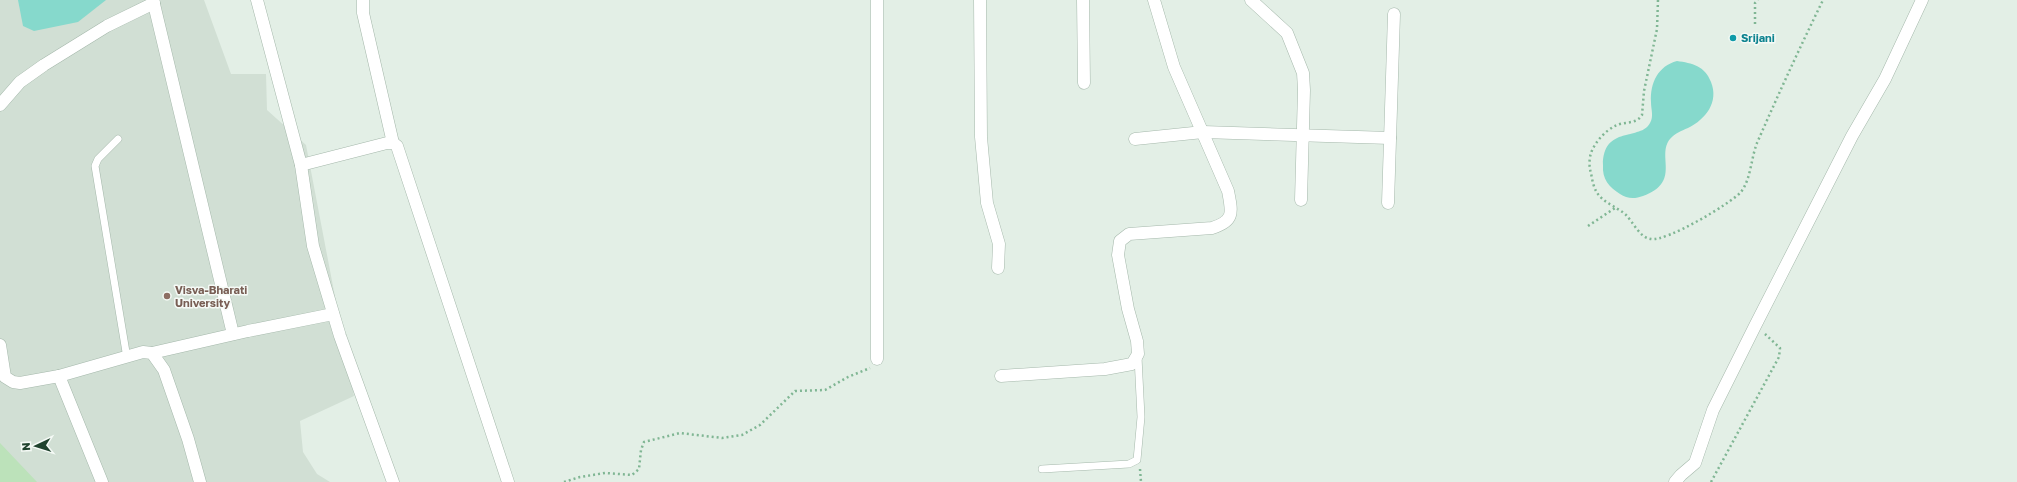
<svg xmlns="http://www.w3.org/2000/svg" width="2017" height="482" font-family="'Golos Text',sans-serif">
  <style>
    .built { fill: #d1dfd4 }
    .green { fill: #bce2ba }
    .water { fill: #86d9cc }
    .lines { fill: none; stroke-linecap: round; stroke-linejoin: round }
    .lane-casing { stroke: #a5b8ab; stroke-width: 8 }
    .street-casing { stroke: #a5b8ab; stroke-width: 13 }
    .path { stroke: #80b694; stroke-width: 2.5; stroke-dasharray: 2 3; stroke-linecap: butt }
    .lane { stroke: #fff; stroke-width: 7 }
    .street { stroke: #fff; stroke-width: 12 }
    .culture-dot { fill: #0f9aa8; stroke: #f5faf6; stroke-width: 1.5 }
    .education-dot { fill: #8d6e63; stroke: #f5faf6; stroke-width: 1.5 }
    .labels { text-anchor: middle; stroke-width: 3; stroke-linejoin: round; paint-order: stroke }
    .culture-label { font-size: 11px; font-weight: bold; fill: #0d838f; stroke: #f5faf6; text-anchor: start }
    .education-label { font-size: 11px; font-weight: bold; fill: #785e54; stroke: #f5faf6; text-anchor: start }
  </style>
  <rect width="100%" height="100%" fill="#e3efe6"/>
  <!-- built -->
  <path class="built" d="M0,0H204L231,74H266L267,110L306,145L354,396L300,421L303,452L317,474L330,482H0Z"/>
  <!-- green -->
  <path class="green" d="M0,443L37,482H0Z"/>
  <!-- water -->
  <g class="water">
    <path d="M18,0H106L78,22L34,31L23,26Z"/>
    <path d="M1677,61C1692,63 1705,66 1711,82C1719,102 1706,119 1688,128C1681,131 1675,133 1670,139C1656,156 1682,182 1643,196C1635,199 1627,199 1620,194C1609,187 1602,179 1603,165C1603,125 1641,141 1650,123C1654,116 1651,110 1651,102C1650,83 1658,66 1677,61Z"/>
  </g>
  <g class="lines">
    <!-- lane casing -->
    <g class="lane-casing">
      <g id="lane">
        <path d="M118,139L98,159L95,166L127,358"/>
        <path d="M1042,469L1129,464L1137,460L1141,417L1138,357"/>
      </g>
    </g>
    <!-- street casing -->
    <g class="street-casing">
      <g id="street">
        <path d="M153,0L233,334"/>
        <path d="M257,0L301,165L313,246L340,336L393,482"/>
        <path d="M363,0V13L393,143"/>
        <path d="M877,0V359"/>
        <path d="M980,0L981,137L987,203L999,244L998,268"/>
        <path d="M1083,0L1084,83"/>
        <path d="M1251,0L1287,33L1303,73L1304,90L1301,200"/>
        <path d="M0,105L20,82L44,65L107,26L154,3"/>
        <path d="M1135,139L1203,132L1390,138"/>
        <path d="M301,165L387,143H393L397,146L508,482"/>
        <path d="M1388,203L1394,14"/>
        <path d="M0,345L5,377L13,382L20,383L59,376L143,352L152,353L164,370L188,439L200,482"/>
        <path d="M152,353L248,331L333,314"/>
        <path d="M59,376L102,482"/>
        <path d="M1001,376L1105,369L1132,364L1138,354L1137,341L1128,309L1118,255L1120,241L1129,234L1212,228C1235,221 1232,212 1228,191L1174,67L1154,0"/>
        <path d="M1675,482L1681,475L1695,463L1713,410L1755,326L1852,136L1885,79L1922,0"/>
      </g>
    </g>
    <!-- path -->
    <g class="path">
      <path d="M1658,0L1657,29L1644,91L1642,115C1636,125 1623,121 1615,126C1605,131 1595,142 1591,153C1589,159 1589,167 1591,173C1594,191 1597,197 1613,206C1617,209 1622,211 1626,215C1633,222 1640,238 1651,239C1666,242 1730,204 1741,192C1751,179 1751,158 1757,143C1778,95 1800,47 1823,0"/>
      <path d="M1755,24V3L1758,0"/>
      <path d="M1588,226L1615,208"/>
      <path d="M1140,469L1141,482"/>
      <path d="M564,482L580,477L605,473L632,475L639,469L641,450L644,442L680,433L722,438L742,435L760,425L795,391L825,390L848,377L870,368"/>
      <path d="M1711,482L1779,357L1780,348L1765,334"/>
    </g>
    <!-- lane -->
    <use href="#lane" class="lane"/>
    <!-- street -->
    <use href="#street" class="street"/>
  </g>
  <!-- markers -->
  <circle class="culture-dot" cx="1733" cy="38" r="4"/>
  <circle class="education-dot" cx="167" cy="296" r="4"/>
  <g class="labels">
    <!-- culture labels -->
    <g class="culture-label">
      <text x="1741" y="42">Srijani</text>
    </g>
    <!-- education labels -->
    <g class="education-label">
      <text x="175" y="294">Visva-Bharati<tspan x="175" dy="13">University</tspan></text>
    </g>
  </g>
  <!-- north arrow -->
  <g transform="translate(36 446) rotate(266)" stroke="#f5faf6" stroke-width="3" paint-order="stroke">
  <path d="M0-3L7 15L0 10L-7 15Z" fill="#20432e"/>
  <text y="-6" font-size="11" font-weight="bold" text-anchor="middle" fill="#20432e">N</text>
  </g>
</svg>
